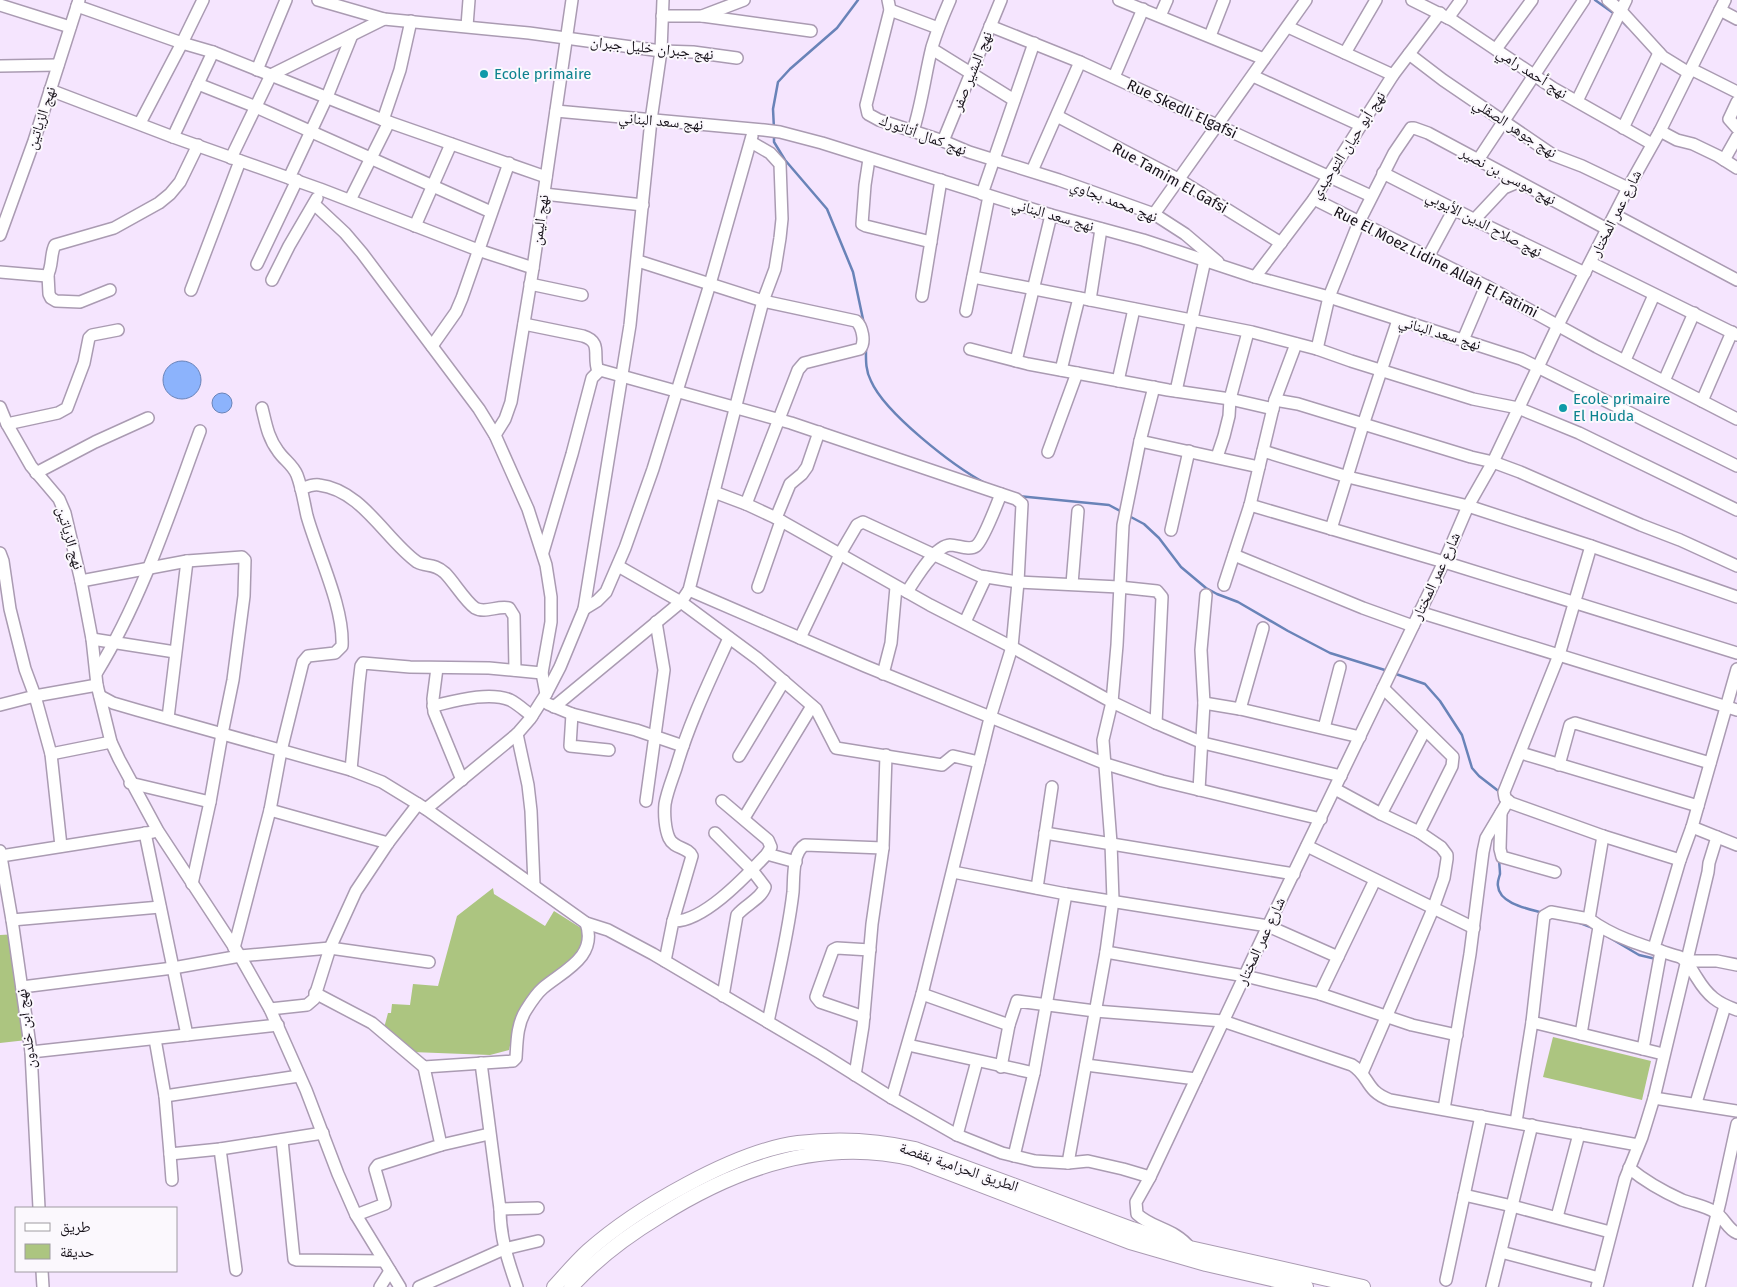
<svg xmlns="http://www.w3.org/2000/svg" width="1737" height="1287" font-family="'Fira Sans','Noto Naskh Arabic',sans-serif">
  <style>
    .green { fill: #acc580 }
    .water { fill: #8cb3fc; stroke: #6983b8 }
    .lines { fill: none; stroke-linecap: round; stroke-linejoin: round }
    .stream { stroke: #6983b8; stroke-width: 2.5 }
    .minor-casing { stroke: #aa9bb2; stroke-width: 14 }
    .major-casing { stroke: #aa9bb2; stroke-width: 16 }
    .minor { stroke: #fff; stroke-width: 11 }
    .major { stroke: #fff; stroke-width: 14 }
    .culture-dot { fill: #0f9aa8; stroke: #fbf8fd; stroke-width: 2 }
    .labels { text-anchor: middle; stroke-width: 4; stroke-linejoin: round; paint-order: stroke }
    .street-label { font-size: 15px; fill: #17121a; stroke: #fbf8fd }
    .culture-label { font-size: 15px; fill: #0d838f; stroke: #fbf8fd; text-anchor: start }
  </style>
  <rect width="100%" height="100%" fill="#f5e5fe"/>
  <!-- green -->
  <g class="green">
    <path d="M493,888L494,894L545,926L554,911L581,928L583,938L576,956L515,1023L509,1050L490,1055L412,1052L384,1028L388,1013H391L392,1004L410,1005L413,984L438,986L457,916Z"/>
    <path d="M19,934L27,1040L0,1043V935Z"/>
    <path d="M1553,1037L1651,1061L1642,1100L1543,1077Z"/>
  </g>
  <!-- water -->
  <g class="water">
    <circle cx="182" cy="380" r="19"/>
    <circle cx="222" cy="403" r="10"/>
  </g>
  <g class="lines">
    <!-- stream -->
    <g class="stream">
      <path d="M1595,0L1616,15"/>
      <path d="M1620,19L1628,27"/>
      <path d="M774,129L773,109L778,82L790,69L837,28L858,0"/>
      <path d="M774,134V142L785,160L827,209L853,272L864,324"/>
      <path d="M866,347C866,358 865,370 871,381C885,413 953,466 985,483"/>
      <path d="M1018,496L1109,505L1122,512"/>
      <path d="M1129,516L1144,524L1159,538L1181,567L1206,588L1217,594L1238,602L1288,631L1330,653L1388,671"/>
      <path d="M1393,673L1425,684L1440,701L1462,735L1472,768L1479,776L1501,793"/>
      <path d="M1499,858C1499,863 1500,869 1500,874C1499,878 1497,882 1498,886C1499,904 1530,909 1543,913"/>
      <path d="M1580,923L1593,928"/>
      <path d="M1605,935L1639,955L1656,959"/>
    </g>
    <!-- minor casing -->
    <g class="minor-casing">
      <g id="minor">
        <path d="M318,0L384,19L529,33L661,51L693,52L737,58"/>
        <path d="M888,0L890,10L866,105L868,114L879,120L943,141L969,152L1059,180L1154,214L1185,234L1218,262"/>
        <path d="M1119,0L1264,59"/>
        <path d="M1412,0L1452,20L1553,88L1652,144"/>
        <path d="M1608,0L1621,11L1663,57L1689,73"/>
        <path d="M0,5L70,27"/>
        <path d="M77,6L182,43L213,52L383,120L546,177"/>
        <path d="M890,10L938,28"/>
        <path d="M1720,10L1737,19"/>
        <path d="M662,16H702L744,0"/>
        <path d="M702,16L811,31"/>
        <path d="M1160,16L1167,0"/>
        <path d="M1448,18L1461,0"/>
        <path d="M467,26L469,0"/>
        <path d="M990,26L1080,62L1371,196"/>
        <path d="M1288,27L1393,75"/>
        <path d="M1210,36L1224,0"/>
        <path d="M932,49L1014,100"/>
        <path d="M1496,49L1532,0"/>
        <path d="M1345,53L1376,0"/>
        <path d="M1409,54L1443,80L1553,155L1582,166L1628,188"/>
        <path d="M0,66L58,65"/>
        <path d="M1691,69L1737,92"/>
        <path d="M257,70L286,0"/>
        <path d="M1253,76L1360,125"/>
        <path d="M1114,77L1143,9"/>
        <path d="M198,84L256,107L491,212"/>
        <path d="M50,90L173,137L320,189L478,250L533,268"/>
        <path d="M1577,101L1626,0"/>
        <path d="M1737,102L1729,119L1737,128"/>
        <path d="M556,111L764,130L780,132L822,143L1051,215L1143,240L1255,277L1329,297L1521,359L1737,466"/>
        <path d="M1057,116L1178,179L1281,243"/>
        <path d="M383,120L400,70L411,21"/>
        <path d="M140,123L182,43L203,0"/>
        <path d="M1623,128L1659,53"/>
        <path d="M913,131C922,103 925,75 932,47C937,31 943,16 950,0"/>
        <path d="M1660,131L1677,140L1693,144L1718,156L1737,168"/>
        <path d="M173,137L213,52"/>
        <path d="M943,141L1001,0"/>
        <path d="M231,158L271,75L384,19"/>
        <path d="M869,159L865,185L862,224L866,226L931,242"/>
        <path d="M1478,160L1584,0"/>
        <path d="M1724,160L1737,137"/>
        <path d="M1032,171L1080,62"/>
        <path d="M1383,173L1479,222L1585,273"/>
        <path d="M289,178L327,97L352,35"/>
        <path d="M544,194L643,205"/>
        <path d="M982,194L1034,43"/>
        <path d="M1314,199L1486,286L1597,347L1737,419"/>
        <path d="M350,200L389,122"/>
        <path d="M314,204L345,233L362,253L479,409L495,435L528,509L546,565L551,597V622L542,673L546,694"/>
        <path d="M1154,214L1306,0"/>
        <path d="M1615,215L1737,280"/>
        <path d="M1474,220L1504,188L1518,182"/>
        <path d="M415,226L451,144"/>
        <path d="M0,235L34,141L79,0"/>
        <path d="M1428,257L1454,209"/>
        <path d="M638,261L763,301L856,321C862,326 866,342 860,349L804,363L798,370L746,504"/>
        <path d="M1591,263L1737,335"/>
        <path d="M257,264L297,180"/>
        <path d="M0,272L47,276C53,267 50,254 55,245L114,228L159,203L170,194L180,182L198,145"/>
        <path d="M48,275L49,294L51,298L56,301L80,302L110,290"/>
        <path d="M973,277L1252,332L1317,349L1351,361L1473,399L1518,408L1579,433L1737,510"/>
        <path d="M1255,277L1314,199L1393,75L1440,13"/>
        <path d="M272,280L289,246L317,198"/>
        <path d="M530,284L582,295"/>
        <path d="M191,290L240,161"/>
        <path d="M922,296L941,180"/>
        <path d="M1090,300L1101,229"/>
        <path d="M966,311L989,196"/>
        <path d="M524,324L583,336C603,342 592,356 598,371"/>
        <path d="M1463,340L1486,286"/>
        <path d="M432,346L456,312L462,298L509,163"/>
        <path d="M970,349L1028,364L1168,390L1230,399L1273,409"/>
        <path d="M1317,349L1329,297L1359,222L1394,153L1411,128H1414L1428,133L1607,229"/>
        <path d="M1625,360L1654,295"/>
        <path d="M1016,361L1051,215"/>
        <path d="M1061,370L1079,298"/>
        <path d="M1118,381L1134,309"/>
        <path d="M1664,381L1694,313"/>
        <path d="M1176,391L1205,260"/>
        <path d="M1275,400L1298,404L1471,457L1493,462L1520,472L1641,525L1680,540L1737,566"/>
        <path d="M1702,401L1732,332"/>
        <path d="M0,407L7,424L31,466L59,499L65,513L81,581L92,639L97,685L111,742L119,759L158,831L240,956L270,1009L306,1090L338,1174L356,1215L400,1287"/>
        <path d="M7,424L58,413L67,408L84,363L89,338L92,335L118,330"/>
        <path d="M495,435L505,419L511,402L533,268L572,0"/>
        <path d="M1140,441L1259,467"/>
        <path d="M1263,451L1348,477L1468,506L1591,546L1737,597"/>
        <path d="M1048,452L1077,373"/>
        <path d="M1217,457L1224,436L1229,416L1230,399L1248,332"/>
        <path d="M36,473L95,442L148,418"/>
        <path d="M301,489C306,487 313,484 319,485C362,490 386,540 417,562C426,567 434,563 445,573C454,582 465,601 475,608C485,614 498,605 509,608L514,616L515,670"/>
        <path d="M714,492L746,504L776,518L930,605L1012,647L1112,702L1156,723L1203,743L1341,776"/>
        <path d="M1250,505L1444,562L1737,653"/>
        <path d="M776,518L790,484L802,474L807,467L819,432"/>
        <path d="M1331,529L1363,425L1398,320"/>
        <path d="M1171,530L1189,451"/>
        <path d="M1591,546L1559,655L1504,792L1505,798L1511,803L1603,836L1680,860"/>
        <path d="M543,552L572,454L592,378L600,370L791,423L1001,494L1016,499L1022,504L1018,582L1012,647L990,718L922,994L892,1098"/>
        <path d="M0,553L3,561L10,609L25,669L35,696L51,754L61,846"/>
        <path d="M1234,555L1363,608L1413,626"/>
        <path d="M618,566L681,602L758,659L816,709L836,748L942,765L953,756L979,762"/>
        <path d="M81,581L187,561L242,557L245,560L244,596L233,680L222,734L210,802L192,884"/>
        <path d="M1072,584L1078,511"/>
        <path d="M1224,585L1250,505L1275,400L1296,344"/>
        <path d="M758,587L781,521"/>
        <path d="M689,590L865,666L1106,764L1162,781L1321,819"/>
        <path d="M907,592C915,580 934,546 950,545C958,545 969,551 976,546C983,541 997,504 1001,494"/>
        <path d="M584,609L597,601L606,592L625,548L653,469L710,284L752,136"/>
        <path d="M1419,612L1737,710"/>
        <path d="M965,622L986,577"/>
        <path d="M800,638L840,554L857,525L863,522L980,576L1018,582L1119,587L1157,591L1162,597L1156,723"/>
        <path d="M92,639L175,652"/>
        <path d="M437,668L433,699L434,712L462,780"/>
        <path d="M97,672C142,599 170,512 200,431"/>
        <path d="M883,674L891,643L896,587"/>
        <path d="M1383,688L1453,757L1452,766L1419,832"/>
        <path d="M100,696L113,703L137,710L351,770L382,782L426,809L586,923L608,930L653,954L822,1054L892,1098L957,1135L1002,1153L1035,1161L1068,1163L1088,1161L1123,1169L1150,1177L1268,926L1444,562L1468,506L1493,462L1558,325L1628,188L1660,131L1725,0"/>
        <path d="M1204,703L1240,709L1360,737"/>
        <path d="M548,704L572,714L636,730L683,746"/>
        <path d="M0,705L35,696L97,685"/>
        <path d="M433,706C455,701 489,691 510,700C518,704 525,711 532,716"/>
        <path d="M554,707L681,602L689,590L747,362L763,301L775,269L780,238L782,219L780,164L770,153L751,142"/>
        <path d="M1240,709L1263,628"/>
        <path d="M572,714L570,746L609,750"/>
        <path d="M168,718L187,561"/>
        <path d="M1324,728L1340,667"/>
        <path d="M517,734L528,785L531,811L534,885"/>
        <path d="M1521,753L1698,806"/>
        <path d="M51,754L111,742"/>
        <path d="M739,756L784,681"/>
        <path d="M1559,765L1570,725L1575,723L1710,763"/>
        <path d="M351,770L359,683L361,666L363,663L410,667L489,668L542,673"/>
        <path d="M130,783L210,802"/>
        <path d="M1335,789L1381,814L1419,832L1441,847L1447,855V859L1444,878L1433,909L1362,1073"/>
        <path d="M1199,790L1204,703L1201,650L1206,595"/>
        <path d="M646,801L664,670L656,622"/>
        <path d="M722,801L768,840L771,847L767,854L796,862"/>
        <path d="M426,809L517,734L530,719L546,694L560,667L584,609L630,325L651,120L661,51L663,0"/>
        <path d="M270,810L388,843"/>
        <path d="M1501,813L1500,849L1502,857L1555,872"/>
        <path d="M1381,814L1425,730"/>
        <path d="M744,818L812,706"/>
        <path d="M1692,827L1737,845"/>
        <path d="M145,833L187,1035"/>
        <path d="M715,833L752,870L765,887C761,899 745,905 737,915L723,996"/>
        <path d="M1045,833L1294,874"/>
        <path d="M1603,836L1589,919C1616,939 1648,947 1680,957C1689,962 1691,969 1697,978C1708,996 1717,1003 1737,1010"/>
        <path d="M1307,846L1474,928"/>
        <path d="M0,851L12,920L31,1052L39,1208"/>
        <path d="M1,856L153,832"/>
        <path d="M953,872L1066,894L1268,926L1338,957"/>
        <path d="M1037,888L1052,787"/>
        <path d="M12,920L160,907"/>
        <path d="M673,921L692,856C688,847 674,849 669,838C665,829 664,814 665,804C667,792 672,780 676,768C689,723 710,680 729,638"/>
        <path d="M234,948L270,810L281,751L303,662L308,656L335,653L342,646C344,607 318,555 307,516C304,503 302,488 297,475C293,465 284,460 278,451C268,438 266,424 262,408"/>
        <path d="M1654,948L1680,860L1692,827L1737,669"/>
        <path d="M1106,952L1245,976L1320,994L1412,1025L1457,1035"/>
        <path d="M665,961L673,921C703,923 747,875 767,854"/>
        <path d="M1688,961H1717L1737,965"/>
        <path d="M22,987L173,968L240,956L330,948L429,962"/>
        <path d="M315,993L372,1023L424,1067L513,1061L516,1058C517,1041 517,1024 526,1010C531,1002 536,994 543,988C563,971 598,957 586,923"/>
        <path d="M922,994L1009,1025"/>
        <path d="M1320,994L1375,880"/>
        <path d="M270,1009L307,1005L314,999L330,948L356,891L388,843L418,804"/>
        <path d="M864,1017L820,1002L816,997L817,994L833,950L837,948L870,950"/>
        <path d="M768,1022C777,979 788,936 793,892C794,879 792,852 805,845L883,848"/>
        <path d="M1532,1022L1544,916L1551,912L1589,919"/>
        <path d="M1581,1034L1599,927"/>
        <path d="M155,1039L165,1096L170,1154L220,1149L323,1133"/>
        <path d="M908,1045L1034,1073"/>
        <path d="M1643,1049L1661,951"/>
        <path d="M31,1052L278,1025"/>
        <path d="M481,1063L500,1209L538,1208"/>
        <path d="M1086,1065L1196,1079"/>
        <path d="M1001,1067L1009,1025L1017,1001L1095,1011L1223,1021L1352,1065C1370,1076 1365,1091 1390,1100L1638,1145"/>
        <path d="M855,1075L863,1026L872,924L883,848L886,755"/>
        <path d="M165,1096L299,1076"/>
        <path d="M1654,1098L1737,1111"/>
        <path d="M1696,1103L1725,1006"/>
        <path d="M1444,1109L1470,954L1483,852L1486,838L1508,801"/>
        <path d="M1516,1122L1532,1022L1663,1054"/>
        <path d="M957,1135L977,1061"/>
        <path d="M282,1140L294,1259L297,1260L384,1261"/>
        <path d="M441,1145L489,1134"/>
        <path d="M220,1149L236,1270"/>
        <path d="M170,1154L172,1180"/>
        <path d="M1014,1156L1034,1073L1066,894"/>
        <path d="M1068,1163L1106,952L1113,900L1111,843L1103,740L1112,702L1117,645L1123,525L1140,441L1154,387"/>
        <path d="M1629,1168C1646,1182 1662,1191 1682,1200C1693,1204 1705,1206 1715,1212C1724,1217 1727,1229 1737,1233"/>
        <path d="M1150,1177L1136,1202L1137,1214C1153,1229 1174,1228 1190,1248"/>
        <path d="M1464,1195L1512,1206L1610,1232"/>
        <path d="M500,1209C500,1237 508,1261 517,1287"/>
        <path d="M356,1215L385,1204L375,1169L378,1165L441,1145L424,1067"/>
        <path d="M1557,1217L1579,1134"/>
        <path d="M1501,1252L1599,1278"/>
        <path d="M42,1271L43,1287"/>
        <path d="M1446,1280L1481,1116"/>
        <path d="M380,1287L390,1271"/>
        <path d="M419,1287L504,1249L538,1241"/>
        <path d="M1492,1287L1532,1125"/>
        <path d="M1597,1287L1625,1179L1642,1137L1654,1098L1708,872L1709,863L1717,837"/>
        <path d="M1699,1287L1720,1202L1737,1124"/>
      </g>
    </g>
    <!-- major casing -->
    <g class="major-casing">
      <g id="major">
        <path d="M554,1287C565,1275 576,1262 588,1251C635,1209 735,1151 798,1143C838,1138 876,1140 915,1149L1132,1229L1190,1248L1363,1287"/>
        <path d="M571,1287C597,1258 627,1236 660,1216C736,1168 823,1137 913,1159L1130,1242L1206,1264L1306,1287"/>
      </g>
    </g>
    <!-- minor -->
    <use href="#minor" class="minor"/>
    <!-- major -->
    <use href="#major" class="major"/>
  </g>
  <!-- markers -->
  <g class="culture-dot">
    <circle cx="484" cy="74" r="5"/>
    <circle cx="1563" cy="408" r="5"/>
  </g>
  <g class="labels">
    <!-- street labels -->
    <g class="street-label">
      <text transform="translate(652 48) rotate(6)" y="5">نهج جبران خليل جبران</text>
      <text transform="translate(972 71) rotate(-68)" y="5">نهج البشير صفر</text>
      <text transform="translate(1532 73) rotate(33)" y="5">نهج أحمد رامي</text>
      <text transform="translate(1182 109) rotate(25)" y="5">Rue Skedli Elgafsi</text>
      <text transform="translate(41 118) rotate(-72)" y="5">نهج الزياتين</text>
      <text transform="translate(661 121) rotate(5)" y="5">نهج سعد البناني</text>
      <text transform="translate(1515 128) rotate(33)" y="5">نهج جوهر الصقلي</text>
      <text transform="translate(923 135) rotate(20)" y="5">نهج كمال أتاتورك</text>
      <text transform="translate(1348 145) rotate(-57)" y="5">نهج أبو حيان التوحيدي</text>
      <text transform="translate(1508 176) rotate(28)" y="5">نهج موسى بن نصير</text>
      <text transform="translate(1170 178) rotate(29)" y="5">Rue Tamim El Gafsi</text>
      <text transform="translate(1114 201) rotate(21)" y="5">نهج محمد بجاوي</text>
      <text transform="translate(1616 213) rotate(-63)" y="5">شارع عمر المختار</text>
      <text transform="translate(1053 215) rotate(16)" y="5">نهج سعد البناني</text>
      <text transform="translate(540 220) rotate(-82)" y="5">نهج اليمن</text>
      <text transform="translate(1484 224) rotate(27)" y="5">نهج صلاح الدين الأيوبي</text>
      <text transform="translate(1436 262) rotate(27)" y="5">Rue El Moez Lidine Allah El Fatimi</text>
      <text transform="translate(1440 333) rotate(17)" y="5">نهج سعد البناني</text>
      <text transform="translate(70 538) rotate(74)" y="5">نهج الزياتين</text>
      <text transform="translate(1436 576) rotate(-65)" y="5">شارع عمر المختار</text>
      <text transform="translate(1261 941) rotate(-65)" y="5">شارع عمر المختار</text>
      <text transform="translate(26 1029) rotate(-97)" y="5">نهج ابن خلدون</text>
      <text transform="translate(959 1167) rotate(19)" y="5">الطريق الحزامية بقفصة</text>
    </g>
    <!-- culture labels -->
    <g class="culture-label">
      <text x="494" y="79">Ecole primaire</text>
      <text x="1573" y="404">Ecole primaire<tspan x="1573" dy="17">El Houda</tspan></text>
    </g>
  </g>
  <!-- legend -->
  <rect x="15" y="1207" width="162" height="65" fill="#fbf8fd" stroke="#a09ca2"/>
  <rect x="25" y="1223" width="25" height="8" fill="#ffffff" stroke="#a09ca2"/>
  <text x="60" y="1232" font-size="15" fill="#17121a">طريق</text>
  <rect x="25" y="1244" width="25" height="15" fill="#acc580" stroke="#a09ca2"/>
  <text x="60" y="1257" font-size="15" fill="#17121a">حديقة</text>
</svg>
